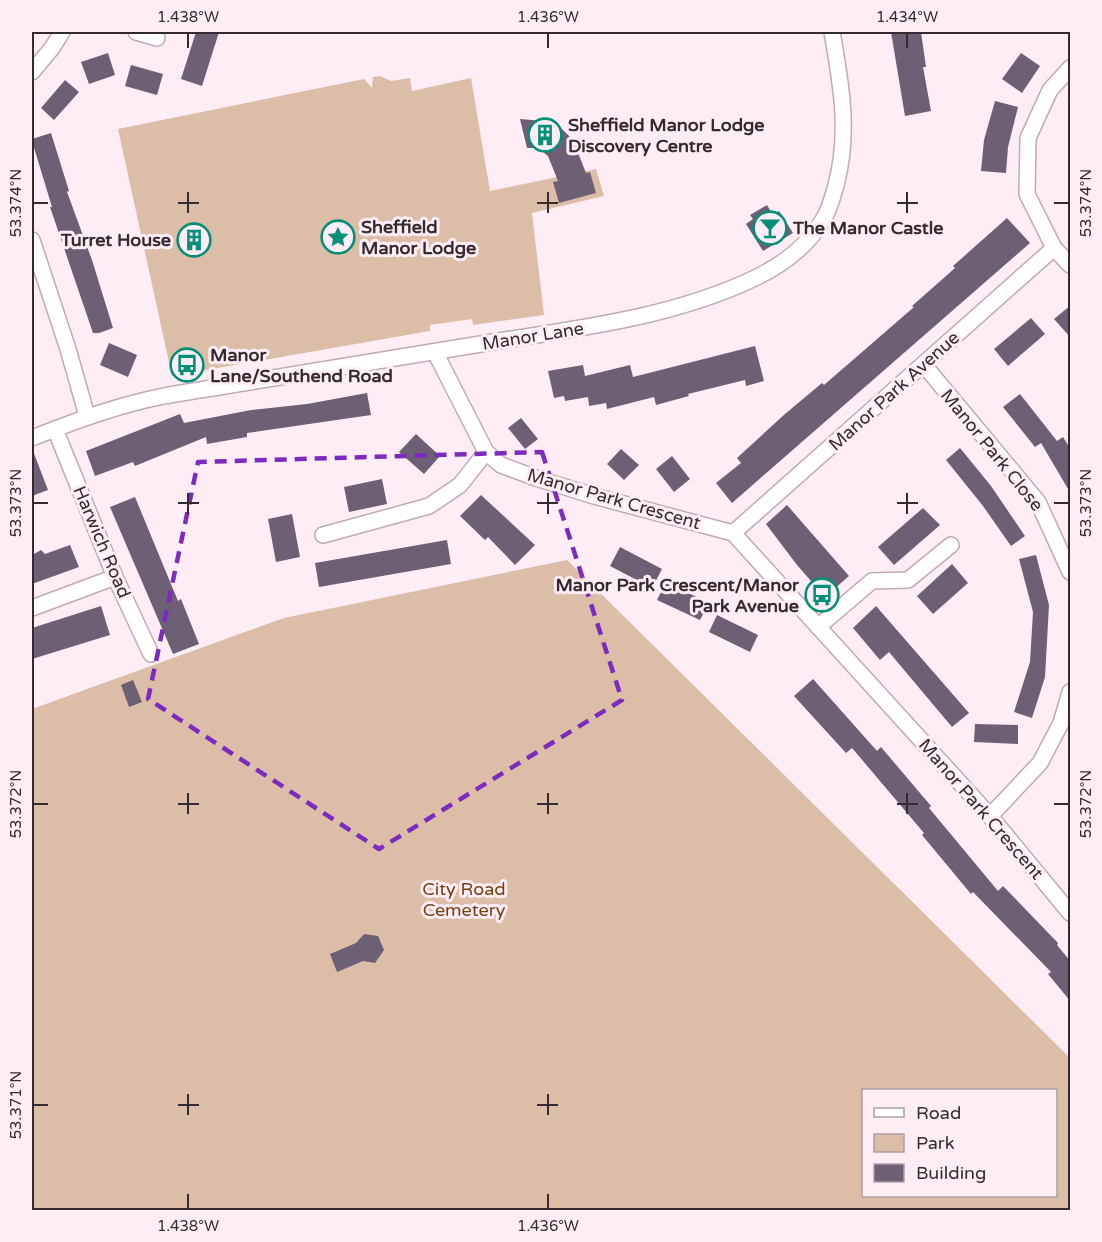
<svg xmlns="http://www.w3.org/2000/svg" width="1102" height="1242" font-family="'Varela Round',sans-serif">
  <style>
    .green { fill: #dcbea8; fill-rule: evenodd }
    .building { fill: #6d5f74 }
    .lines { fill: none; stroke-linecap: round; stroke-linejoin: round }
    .street-casing { stroke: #c3a8b5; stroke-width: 18 }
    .street { stroke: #fff; stroke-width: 15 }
    .marked { fill: none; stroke: #7b2cbf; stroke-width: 4.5; stroke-dasharray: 12 8; stroke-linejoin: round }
    .ticks { fill: none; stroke: #342a2f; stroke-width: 2 }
    .labels { text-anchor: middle; stroke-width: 6; stroke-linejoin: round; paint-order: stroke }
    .poi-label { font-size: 18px; font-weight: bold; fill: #342a2f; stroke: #ffedf5; text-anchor: start }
    .street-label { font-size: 18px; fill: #342a2f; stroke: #ffedf5 }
    .park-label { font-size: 18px; fill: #753f0d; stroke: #ffedf5 }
    .neatline { fill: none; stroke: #342a2f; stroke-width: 2 }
    .ticks-label { font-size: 15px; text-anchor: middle; fill: #342a2f }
  </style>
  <rect width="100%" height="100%" fill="#ffedf5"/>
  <!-- green -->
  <g class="green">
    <path d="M380,76L391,81L410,78L412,91L471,78L490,191L596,169L604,196L532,213L544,315L473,325L472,319L430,325V331L172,376L118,129L364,79L372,88L373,77Z"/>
    <path d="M567,560L1070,1058V1210H32V709L284,618ZM864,1090H1056V1196H864Z"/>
  </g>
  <!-- building -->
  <g class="building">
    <path d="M196,32H219L202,86L181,79Z"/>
    <path d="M891,32H921L926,67H923L931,111L905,116Z"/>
    <path d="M108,53L115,75L89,84L81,62Z"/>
    <path d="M1021,53L1040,66L1022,93L1002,79Z"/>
    <path d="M131,65L163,74L157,95L125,86Z"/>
    <path d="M65,80L79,92L54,120L41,108Z"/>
    <path d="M995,101L1018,107L1008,147L1006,173L981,171L984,140Z"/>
    <path d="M520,119L544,121L562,129L573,140L586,173L590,172L596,193L559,203L553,182L558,181L548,156L542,151L535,148H527Z"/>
    <path d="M51,133L69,191L67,192L92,260L113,328L99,333H93L50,207H52L32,141V139Z"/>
    <path d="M767,205L773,215L779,211L793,233L763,251L746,224L753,219L750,215Z"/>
    <path d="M1007,218L1030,243L732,503L716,483L741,463L737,458L785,414L822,383L824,385L914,307L912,306L955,268L953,266Z"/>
    <path d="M200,224L206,253L189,257L183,227Z"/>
    <path d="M1071,305V338L1054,319Z"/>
    <path d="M1031,318L1045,334L1008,366L994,349Z"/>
    <path d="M109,343L137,355L128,377L100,365Z"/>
    <path d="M755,346L764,381L746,386L745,380L688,394L689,396L656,405L654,397L607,409L606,403L589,406L588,397L565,401L564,396L554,398L548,371L583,365L585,376L630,365L633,377Z"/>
    <path d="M367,393L371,415L247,433V437L207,444L206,437L135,466L133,462L95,476L86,451L180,414L184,423L251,410L307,404Z"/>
    <path d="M1020,394L1057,441L1063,437L1071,450V494L1041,443L1035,447L1003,407Z"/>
    <path d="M521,418L538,439L525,449L508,428Z"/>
    <path d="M416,434L440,456L424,474L399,452Z"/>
    <path d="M960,448L991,486L1025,536L1011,546L983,506L946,460Z"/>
    <path d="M621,449L639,465L624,480L607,464Z"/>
    <path d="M32,451H33L48,490L32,496Z"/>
    <path d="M672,456L690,479L674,492L656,469Z"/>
    <path d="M382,479L387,504L349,512L344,487Z"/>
    <path d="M481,495L535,545L515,565L488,537L485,540L460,516Z"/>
    <path d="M135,497L178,601L181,599L199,644L173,654L110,507Z"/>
    <path d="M787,505L849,576L825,597L797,565L766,524Z"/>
    <path d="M923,508L940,525L894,565L878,547Z"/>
    <path d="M292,514L300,557L276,562L268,519Z"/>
    <path d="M447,540L451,564L319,587L315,563Z"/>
    <path d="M70,545L79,567L32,584V555L41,550L45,554Z"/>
    <path d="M620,547L662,569L652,588L610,566Z"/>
    <path d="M1036,555L1049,605L1045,677L1032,718L1014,712L1030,662L1033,612L1019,559Z"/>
    <path d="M952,564L968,583L933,614L917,596Z"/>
    <path d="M666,582L709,603L700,620L657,600Z"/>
    <path d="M101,606L110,635L32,659V628Z"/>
    <path d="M876,606L969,713L952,727L889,652L880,660L853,628Z"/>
    <path d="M717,615L758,635L750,652L709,632Z"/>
    <path d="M813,679L877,751L881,747L931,806L929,808L998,891L1003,886L1058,943L1057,945L1071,962V1002L1048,974L1051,972L973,892L971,894L922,835L924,833L852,748L846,753L794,696Z"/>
    <path d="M133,680L142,702L129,707L121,685Z"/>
    <path d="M975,724L1018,725V744L974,742Z"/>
    <path d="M364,934L378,936L384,950L375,963L363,961L337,972L330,954L356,943Z"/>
  </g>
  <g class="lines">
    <!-- street casing -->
    <g class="street-casing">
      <g id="street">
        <path d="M136,32L157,38"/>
        <path d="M1070,68L1050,90L1028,138L1027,194L1054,248L1070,265"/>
        <path d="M32,72L52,48L62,32"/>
        <path d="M32,240L68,349L87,416"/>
        <path d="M435,352L486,452L501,465L536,478L594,496L733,533L990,816L1070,913"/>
        <path d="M924,365L1038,502L1070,572"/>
        <path d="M55,429L115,577L151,654"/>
        <path d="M32,438C75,421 118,405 164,396C196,390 229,386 261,380C342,367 424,353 505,340C589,327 678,315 755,278C782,265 809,245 824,218C830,208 833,196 836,185C850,133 841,83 832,32"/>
        <path d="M733,533L1054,248"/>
        <path d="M323,535L429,506L460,485L486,452"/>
        <path d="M32,608L115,577"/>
        <path d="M818,627L872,581L908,580L951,545"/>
        <path d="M990,816L1040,763L1061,723L1070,692"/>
      </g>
    </g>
    <!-- street -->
    <use href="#street" class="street"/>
  </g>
  <!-- marked area -->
  <path class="marked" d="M542,452L622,700L379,849L148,699L198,462Z"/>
  <!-- ticks -->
  <path class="ticks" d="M188,33V48M548,33V48M907,33V48M188,192V213M548,192V213M907,192V213M33,203H48M178,203H199M537,203H558M897,203H918M1054,203H1069M188,493V514M548,493V514M907,493V514M33,503H48M178,503H199M537,503H558M897,503H918M1054,503H1069M188,793V814M548,793V814M907,793V814M33,804H48M178,804H199M537,804H558M897,804H918M1054,804H1069M188,1094V1115M548,1094V1115M33,1105H48M178,1105H199M537,1105H558M188,1194V1209M548,1194V1209"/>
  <!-- icons -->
  <defs>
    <g id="building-ring" transform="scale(1.725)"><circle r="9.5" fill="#ffedf5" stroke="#068f77" stroke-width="1.5"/><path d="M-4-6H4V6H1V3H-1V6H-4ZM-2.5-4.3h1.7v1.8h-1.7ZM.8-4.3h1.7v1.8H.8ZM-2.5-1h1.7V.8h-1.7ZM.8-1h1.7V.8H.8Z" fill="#068f77"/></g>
    <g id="bar-ring" transform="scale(1.725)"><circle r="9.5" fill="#ffedf5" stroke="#068f77" stroke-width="1.5"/><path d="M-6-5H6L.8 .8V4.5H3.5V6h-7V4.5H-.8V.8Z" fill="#068f77"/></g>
    <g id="sight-ring" transform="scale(1.725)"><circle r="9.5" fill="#ffedf5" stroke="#068f77" stroke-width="1.5"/><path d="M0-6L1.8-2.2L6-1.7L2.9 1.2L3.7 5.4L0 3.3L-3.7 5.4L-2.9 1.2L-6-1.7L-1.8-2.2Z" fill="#068f77"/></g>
    <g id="bus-ring" transform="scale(1.725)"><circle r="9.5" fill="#ffedf5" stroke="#068f77" stroke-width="1.5"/><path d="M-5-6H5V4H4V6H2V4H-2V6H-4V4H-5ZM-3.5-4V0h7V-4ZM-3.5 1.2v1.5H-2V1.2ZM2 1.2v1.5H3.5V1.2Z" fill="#068f77"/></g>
  </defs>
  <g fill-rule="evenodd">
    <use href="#building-ring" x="545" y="135"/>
    <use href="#bar-ring" x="770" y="228"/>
    <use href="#sight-ring" x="338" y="237"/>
    <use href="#building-ring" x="194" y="240"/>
    <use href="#bus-ring" x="187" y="365"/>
    <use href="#bus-ring" x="822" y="595"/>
  </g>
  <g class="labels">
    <!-- poi labels -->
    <g class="poi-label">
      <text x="568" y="131">Sheffield Manor Lodge<tspan x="568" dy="21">Discovery Centre</tspan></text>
      <text x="361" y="233">Sheffield<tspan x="361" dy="21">Manor Lodge</tspan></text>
      <text x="793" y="234">The Manor Castle</text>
      <text x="171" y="246" text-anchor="end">Turret House</text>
      <text x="210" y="361">Manor<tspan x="210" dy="21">Lane/Southend Road</tspan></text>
      <text x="799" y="591" text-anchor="end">Manor Park Crescent/Manor<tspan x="799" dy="21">Park Avenue</tspan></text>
    </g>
    <!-- street labels -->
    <g class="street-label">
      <text transform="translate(533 336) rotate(-9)" y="6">Manor Lane</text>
      <text transform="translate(894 391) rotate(-42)" y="6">Manor Park Avenue</text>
      <text transform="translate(992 450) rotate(51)" y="6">Manor Park Close</text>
      <text transform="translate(614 499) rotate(16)" y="6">Manor Park Crescent</text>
      <text transform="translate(102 542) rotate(67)" y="6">Harwich Road</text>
      <text transform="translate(981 809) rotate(49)" y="6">Manor Park Crescent</text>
    </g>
    <!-- park labels -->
    <g class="park-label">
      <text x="464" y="895">City Road<tspan x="464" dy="21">Cemetery</tspan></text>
    </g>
  </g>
  <!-- border -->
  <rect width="1102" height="1242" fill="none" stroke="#ffedf5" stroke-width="66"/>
  <!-- legend -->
  <rect x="862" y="1089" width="195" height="108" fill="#ffedf5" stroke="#ae9fa6" stroke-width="1.5"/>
  <rect x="874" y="1108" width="30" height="9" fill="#ffffff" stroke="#ae9fa6" stroke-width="1.5"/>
  <text x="916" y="1119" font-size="18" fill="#342a2f">Road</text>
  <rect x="874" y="1134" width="30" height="18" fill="#dcbea8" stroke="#ae9fa6" stroke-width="1.5"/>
  <text x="916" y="1149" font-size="18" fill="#342a2f">Park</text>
  <rect x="874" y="1164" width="30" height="18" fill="#6d5f74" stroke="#ae9fa6" stroke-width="1.5"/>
  <text x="916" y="1179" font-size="18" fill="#342a2f">Building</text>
  <rect x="33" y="33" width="1036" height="1176" class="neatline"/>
  <g class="ticks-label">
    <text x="188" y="22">1.438°W</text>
    <text x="548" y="22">1.436°W</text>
    <text x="907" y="22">1.434°W</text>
    <text transform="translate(16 203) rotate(-90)" y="5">53.374°N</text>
    <text transform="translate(1086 203) rotate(-90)" y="5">53.374°N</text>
    <text transform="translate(16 503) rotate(-90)" y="5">53.373°N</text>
    <text transform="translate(1086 503) rotate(-90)" y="5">53.373°N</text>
    <text transform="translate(16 804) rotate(-90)" y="5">53.372°N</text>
    <text transform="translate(1086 804) rotate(-90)" y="5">53.372°N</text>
    <text transform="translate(16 1105) rotate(-90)" y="5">53.371°N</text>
    <text x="188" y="1231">1.438°W</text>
    <text x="548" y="1231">1.436°W</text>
  </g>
</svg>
